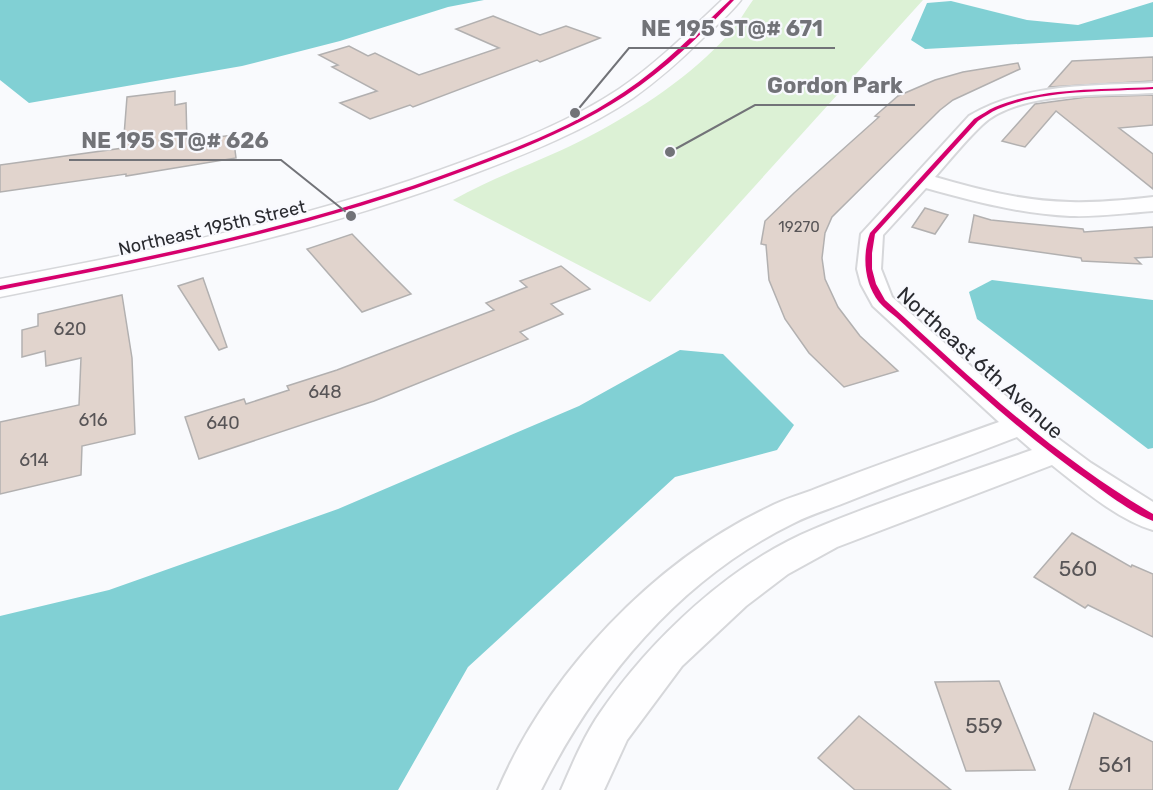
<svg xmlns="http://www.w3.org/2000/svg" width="1153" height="790" font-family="Rubik,sans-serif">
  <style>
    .green { fill: #dcf1d5 }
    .water { fill: #81d0d4 }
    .building { fill: #e1d4cd; stroke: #b2b0b0; stroke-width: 1.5 }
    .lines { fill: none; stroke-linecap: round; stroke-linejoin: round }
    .minor-casing { stroke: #d6d7da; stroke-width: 4 }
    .tertiary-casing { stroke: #d6d7da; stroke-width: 3 }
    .minor { fill: #fefeff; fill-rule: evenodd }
    .tertiary { fill: #fefeff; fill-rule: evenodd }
    .cycleway-casing { stroke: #f8f9fe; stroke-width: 3 }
    .cycleway { fill: #d6006c; fill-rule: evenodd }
    .labels { text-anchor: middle; stroke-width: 4.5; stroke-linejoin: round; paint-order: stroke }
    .far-number-label { font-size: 15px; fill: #585557 }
    .far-street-label { font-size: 18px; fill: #2a2b30; stroke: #f8f9fe }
    .number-label { font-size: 18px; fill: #585557 }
    .street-label { font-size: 21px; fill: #2a2b30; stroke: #f8f9fe }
    .near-number-label { font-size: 21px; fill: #585557 }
    .leader { fill: none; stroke: #727378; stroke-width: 2 }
    .callout-dot { fill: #727378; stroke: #f8f9fe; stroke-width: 2 }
    .callout-label { font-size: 22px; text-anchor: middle; font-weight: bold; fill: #727378; stroke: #f8f9fe; stroke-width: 4.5; stroke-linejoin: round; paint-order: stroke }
  </style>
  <rect width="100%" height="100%" fill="#f9fafd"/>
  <!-- green -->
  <path class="green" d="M753,0H923L650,302L453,200C497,175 545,160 590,136C641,109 690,77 729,34C738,24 745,11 753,0Z"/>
  <!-- water -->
  <g class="water">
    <path d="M0,0H484L448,7L340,41L242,66L29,103L0,80Z"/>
    <path d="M951,1L1027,20L1078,25L1153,2V37L925,49L911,40L927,3Z"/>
    <path d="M992,280L1153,300V448L1148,449L977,319L969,292Z"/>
    <path d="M680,350L723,354L794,425L777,450L675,477L468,667L398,790H0V616L109,590L338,509L579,406Z"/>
  </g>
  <!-- building -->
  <g class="building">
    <path d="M493,16L540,35L566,26L600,38L540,62L537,60L413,107L410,105L370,119L340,103L377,91L332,67L338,65L319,55L349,46L368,56L375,53L419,75L499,48L456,29Z"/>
    <path d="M1153,57V81L1049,87L1072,61Z"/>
    <path d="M1018,63L1020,69L953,100L940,110L832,217L825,233L822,258L825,279L838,307L860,336L898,371L844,387L809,353L785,319L769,280L766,245L761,244L765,221L794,193L879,117L875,116L898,96L935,80L963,72Z"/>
    <path d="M175,91V105L186,103L187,141L233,135L236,158L126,176V174L0,192V165L123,148L127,97Z"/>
    <path d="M1153,95V125L1119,128L1153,154V189L1056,111L1025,147L1002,141L1035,104L1087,97Z"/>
    <path d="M925,208L948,215L935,234L912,227Z"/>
    <path d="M974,215L991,220L1083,229L1084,232L1153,227V257L1135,258L1141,264L1082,261L1081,258L969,242Z"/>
    <path d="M352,234L385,268L411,294L362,312L307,249Z"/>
    <path d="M561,266L590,289L551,304L563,314L520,332L528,339L374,401L199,459L185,417L244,399L246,404L289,390L287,386L337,370L494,310L486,303L527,287L520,281Z"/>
    <path d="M203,278L227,347L219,350L178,286Z"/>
    <path d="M122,295L132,358L135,434L82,446L81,475L0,494V422L79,405L81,358L46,366L45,351L22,357V330L38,326V314Z"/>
    <path d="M1072,533L1131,567L1132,565L1153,574V637L1088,605L1085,608L1034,577Z"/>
    <path d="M999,681L1035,770L966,771L935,682Z"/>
    <path d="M1094,713L1153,742V790H1069Z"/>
    <path d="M859,716L951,790H855L818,758Z"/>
  </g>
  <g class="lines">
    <!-- minor casing -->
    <g class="minor-casing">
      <path id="minor" d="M1153,83V93C1104,96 1019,90 982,125C965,141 950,160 935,177C979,190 1024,201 1070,202C1098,203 1126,200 1153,197V211C1125,213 1098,217 1070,216C1021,214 973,201 926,188L883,235L881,269L892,297L989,382L1056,437L1091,463L1153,502V530C1118,520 1081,488 1052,465L837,547L788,574L746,606L682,666L627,740L604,790H561C572,765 584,736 600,713C650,640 731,563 814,529C885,499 960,476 1032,450L1017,437C958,460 898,481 839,505C823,511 807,516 792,524C680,579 596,680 541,790H498C548,673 654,561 769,507C784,499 800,495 815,489C876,465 938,444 999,422L873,306L861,284L857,269L861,234L969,116C1025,83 1090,86 1153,83Z"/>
    </g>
    <!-- tertiary casing -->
    <g class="tertiary-casing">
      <path id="tertiary" d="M722,0H741C730,14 715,27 702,39C681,60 658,80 633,98C586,130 531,152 478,172C323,232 162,265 0,297V279C157,250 312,218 462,162C516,142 571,121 619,89C657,63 689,31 722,0Z"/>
    </g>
    <!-- minor -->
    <use href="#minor" class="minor"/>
    <!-- tertiary -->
    <use href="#tertiary" class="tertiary"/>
    <!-- cycleway casing -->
    <g class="cycleway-casing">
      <g id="cycleway">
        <path d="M730,0H734C702,34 665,70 625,96C577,127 523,149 469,169C317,227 160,259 0,290V286C158,256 314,224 465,167C519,147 576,125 624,92C663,66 696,32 730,0Z"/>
        <path d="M1153,87V89C1102,92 1046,89 998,109C991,112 984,117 978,121L875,234L872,253V269L876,284L885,300C949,358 1013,419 1084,469C1106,485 1129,500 1153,514V521C1135,514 1111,497 1095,485C1037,445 985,399 933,351C921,340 909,329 896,317C891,313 884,308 879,302C864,283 862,255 870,233L974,119C981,115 988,110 995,107C1044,87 1100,90 1153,87Z"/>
      </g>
    </g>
    <!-- cycleway -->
    <use href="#cycleway" class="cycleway"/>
  </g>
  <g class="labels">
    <!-- far-number labels -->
    <g class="far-number-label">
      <text x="799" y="232">19270</text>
    </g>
    <!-- far-street labels -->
    <g class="far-street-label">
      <text transform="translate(212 228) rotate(-13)" y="6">Northeast 195th Street</text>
    </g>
    <!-- number labels -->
    <g class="number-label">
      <text x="70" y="335">620</text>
      <text x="325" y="398">648</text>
      <text x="93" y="426">616</text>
      <text x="223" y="429">640</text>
      <text x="34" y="466">614</text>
    </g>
    <!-- street labels -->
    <g class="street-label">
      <text transform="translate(980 363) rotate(42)" y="7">Northeast 6th Avenue</text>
    </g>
    <!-- near-number labels -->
    <g class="near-number-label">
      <text x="1078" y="576">560</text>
      <text x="984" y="733">559</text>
      <text x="1115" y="772">561</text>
    </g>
  </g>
  <!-- callouts -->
  <path class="leader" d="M575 113L629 48H835M670 152L755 105H915M351 216L281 160H69"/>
  <g class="callout-dot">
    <circle cx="575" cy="113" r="6"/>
    <circle cx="670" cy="152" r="6"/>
    <circle cx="351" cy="216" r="6"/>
  </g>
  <g class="callout-label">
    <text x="732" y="36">NE 195 ST@# 671</text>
    <text x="835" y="93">Gordon Park</text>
    <text x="175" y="148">NE 195 ST@# 626</text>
  </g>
</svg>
